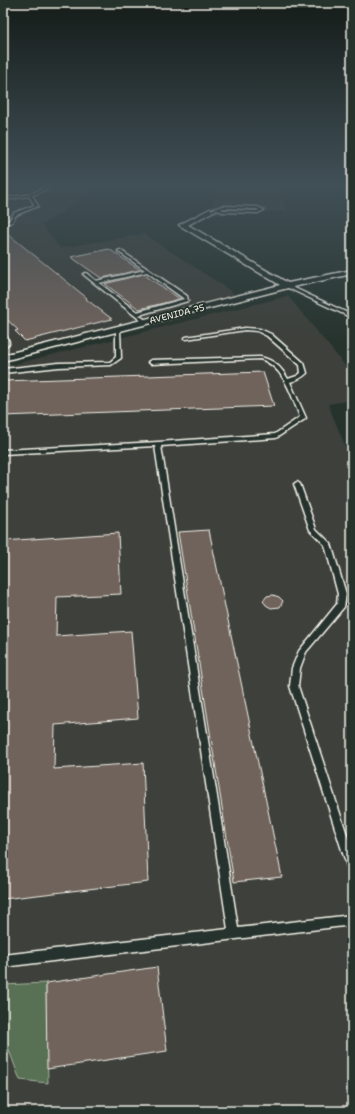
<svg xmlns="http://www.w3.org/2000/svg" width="355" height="1114" font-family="'Shantell Sans',sans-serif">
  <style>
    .built { fill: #3c413b }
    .green { fill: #597155; stroke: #a6b19e }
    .building { fill: #6f635c; stroke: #f4f1e8 }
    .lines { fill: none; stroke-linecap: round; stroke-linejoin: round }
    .service-casing { stroke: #f4f1e8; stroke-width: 3 }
    .minor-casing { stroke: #f4f1e8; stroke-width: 3 }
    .service { fill: #26332d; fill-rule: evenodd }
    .minor { fill: #26332d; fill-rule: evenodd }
    .labels { text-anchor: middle; stroke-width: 4; stroke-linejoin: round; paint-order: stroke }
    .far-street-label { font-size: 9px; fill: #f4f1e8; stroke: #26332d }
  </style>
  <rect width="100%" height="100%" fill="#26332d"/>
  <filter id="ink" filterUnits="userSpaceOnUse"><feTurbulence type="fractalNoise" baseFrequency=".025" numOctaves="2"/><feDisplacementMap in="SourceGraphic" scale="8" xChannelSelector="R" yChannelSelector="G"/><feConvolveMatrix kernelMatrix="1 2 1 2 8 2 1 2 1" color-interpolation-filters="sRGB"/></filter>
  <g filter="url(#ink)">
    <!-- built -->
    <g class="built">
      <path d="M3,185H102L42,225L60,248L144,234L237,295L3,353Z"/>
      <path d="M218,189L279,191L288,211L207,215Z"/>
      <path d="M288,296L352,374V400L328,404L352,463V1106L319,1111H3V367Z"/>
    </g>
    <!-- green -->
    <path class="green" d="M46,983L48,1083L20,1080L3,1034V985Z"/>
    <!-- building -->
    <g class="building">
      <path d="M3,230L87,298L86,299L112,319L25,341L15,331L18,330L3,316Z"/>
      <path d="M109,249L140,270L101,278L71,257Z"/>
      <path d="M143,274L180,299L139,309L105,284Z"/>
      <path d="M263,372L274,406L3,416V381Z"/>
      <path d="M209,530L282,877L234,882L178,532Z"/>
      <path d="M118,533L121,594L57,597L56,636L131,631L138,718L55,725L54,769L143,763L148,882L3,899V541Z"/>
      <path d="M273,595L279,597L283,601L280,607L271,608L266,605L263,601L267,596Z"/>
      <path d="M157,967L167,1051L47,1069L46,983Z"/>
    </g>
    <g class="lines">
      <!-- service casing -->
      <g class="service-casing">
        <g id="service">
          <path d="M46,185H50L45,190L32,195L38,206L16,215L12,222L3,225V223L10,220L14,213L35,205L29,196L3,200V198C17,196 35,196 46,185Z"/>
          <path d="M223,206L258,207L264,210L258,213L223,212L217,210L210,212L208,211ZM223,208L257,209L259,210L257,211L223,210L221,209Z"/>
          <path d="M120,250L187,296L188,301L139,315L148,322L144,323L83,274L86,273L96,281L145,270L119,252L118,251ZM147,272L183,298L184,299L137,312L99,283Z"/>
          <path d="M286,285H288L352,315V318L286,287Z"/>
          <path d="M245,328L260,329L271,334L304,363L307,373C302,378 297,380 290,382L306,418L305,419L276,438L161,446L238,928L352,915V925L3,967V955L228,929L155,446L3,454V450L158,442L275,434L300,417C292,397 284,366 260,359L151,364L148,362L151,360L260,357C274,360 281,367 288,379L297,376L301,373L300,365L267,336L257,331L245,330L186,339L184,338L186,337Z"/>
          <path d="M116,329L120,330L121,358L111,365L59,367L3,373V369L59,363L110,362L116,357Z"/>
          <path d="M3,335C7,336 9,340 9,344L3,347L5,341L3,339Z"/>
          <path d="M297,482L300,484L316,529L331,544L346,594L344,607L306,652L300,668L298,686L352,850V871L348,869L347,866L290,686L292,668L299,651L337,604L338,594L325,545L310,530L294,484Z"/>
        </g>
      </g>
      <!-- minor casing -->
      <g class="minor-casing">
        <g id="minor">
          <path d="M343,185H350L352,187V192Z"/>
          <path d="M210,209L212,210V212L188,225L288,283L352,270V274L288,288L3,361V355L280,285L179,225Z"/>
        </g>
      </g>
      <!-- service -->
      <use href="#service" class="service"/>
      <!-- minor -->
      <use href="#minor" class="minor"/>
    </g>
  </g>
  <!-- sky -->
  <linearGradient id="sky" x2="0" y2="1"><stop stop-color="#151c19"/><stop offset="0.54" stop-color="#415057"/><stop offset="1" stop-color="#415057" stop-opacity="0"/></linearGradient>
  <rect width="355" height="341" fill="url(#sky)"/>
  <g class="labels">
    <!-- far-street labels -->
    <g class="far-street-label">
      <text transform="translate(177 314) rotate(-14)" y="3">AVENIDA 75</text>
    </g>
  </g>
  <!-- margin -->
  <rect width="355" height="1114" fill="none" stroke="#26332d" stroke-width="16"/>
  <rect x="8" y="8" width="339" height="1098" fill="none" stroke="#f4f1e8" stroke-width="1.5" filter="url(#ink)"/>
</svg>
